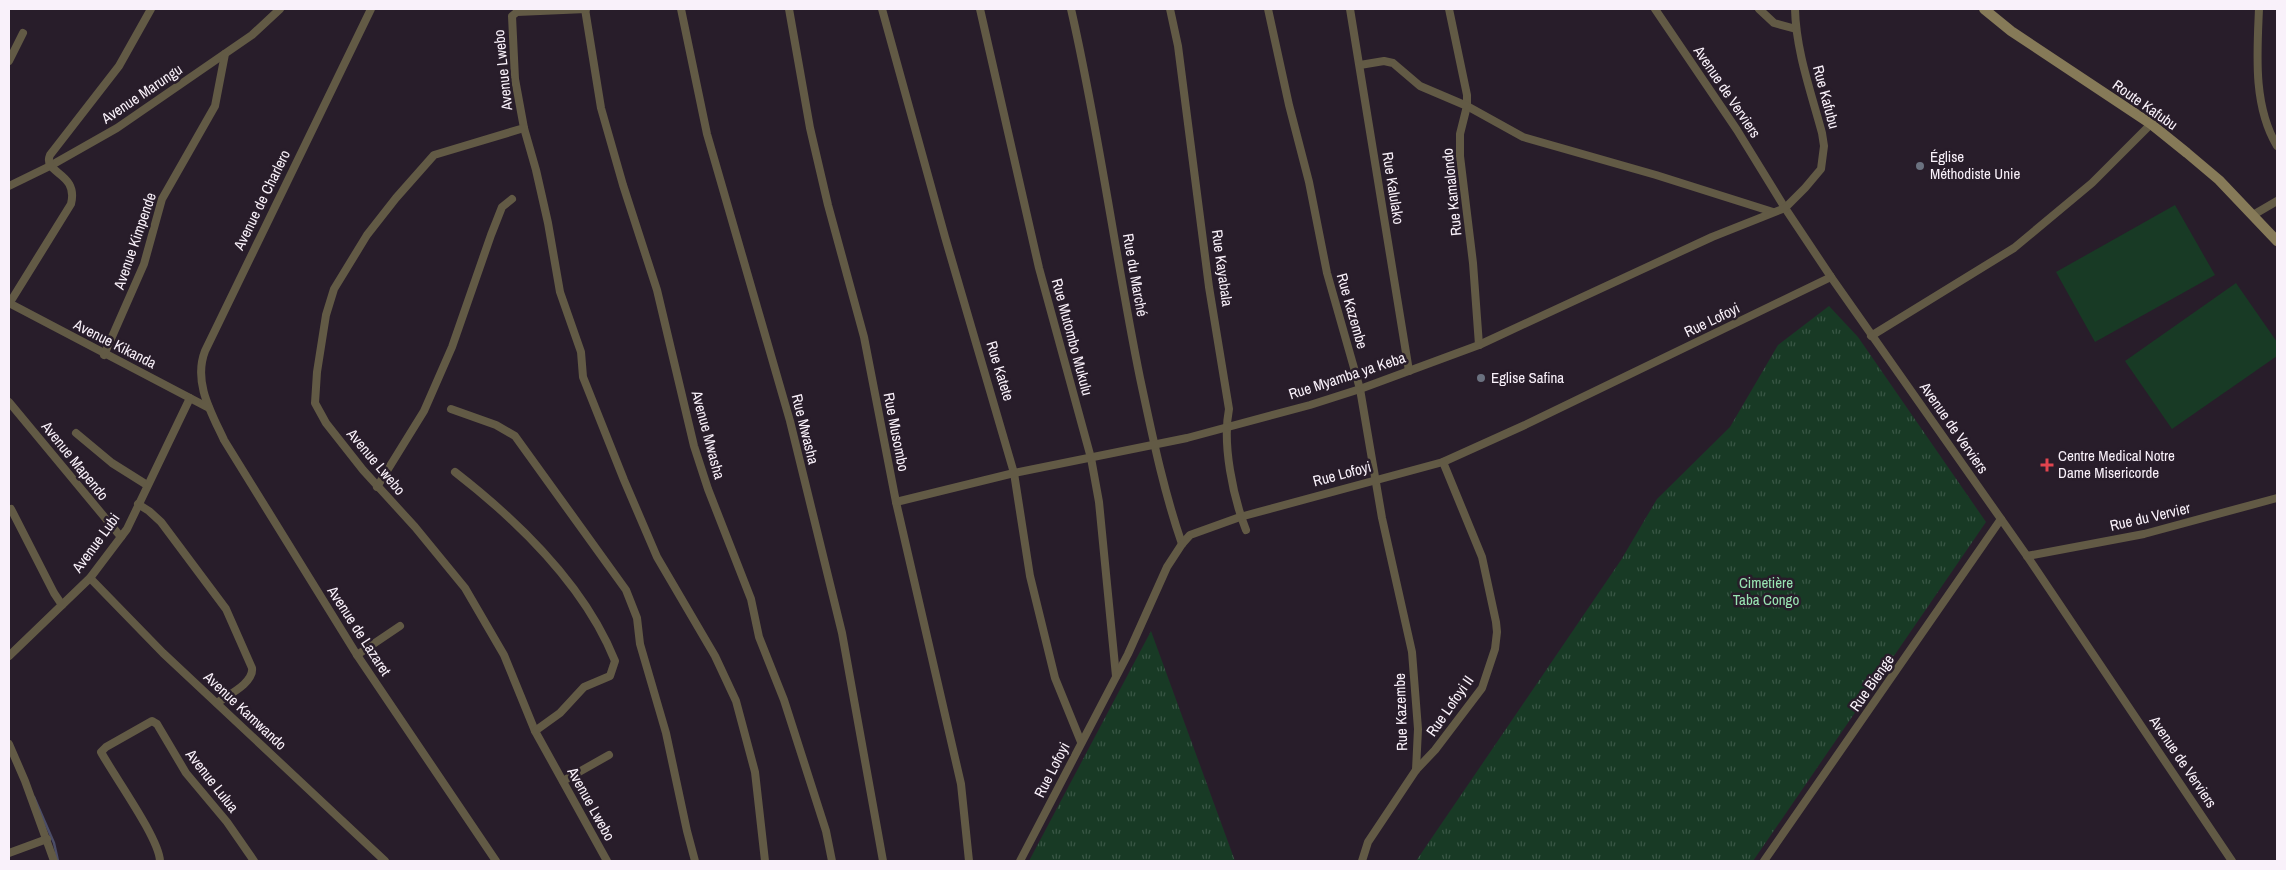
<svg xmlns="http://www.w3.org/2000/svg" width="2286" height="870" font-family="'Archivo Narrow',sans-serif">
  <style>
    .grass { fill: url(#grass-tufts) }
    .park { fill: #183a25 }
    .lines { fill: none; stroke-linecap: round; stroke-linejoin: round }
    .stream { stroke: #4b4d68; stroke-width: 2.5 }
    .minor { stroke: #625a45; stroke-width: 8 }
    .secondary { stroke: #867a58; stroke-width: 10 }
    .worship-dot { fill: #6b7280; stroke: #281d2a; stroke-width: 2 }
    .health-dot { fill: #e0444e; stroke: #281d2a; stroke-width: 2 }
    .labels { text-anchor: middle; stroke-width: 5; stroke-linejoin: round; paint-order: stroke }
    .street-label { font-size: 15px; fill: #f9f1fa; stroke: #281d2a }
    .poi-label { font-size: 15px; fill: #f9f1fa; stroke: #281d2a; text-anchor: start }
    .park-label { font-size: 15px; fill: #99e5b3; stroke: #281d2a }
  </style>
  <defs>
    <pattern id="grass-tufts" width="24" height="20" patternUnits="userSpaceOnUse" patternTransform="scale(1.25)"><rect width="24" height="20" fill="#183a25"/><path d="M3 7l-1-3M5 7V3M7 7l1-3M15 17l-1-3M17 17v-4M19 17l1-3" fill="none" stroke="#3a5746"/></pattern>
  </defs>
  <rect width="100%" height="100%" fill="#281d2a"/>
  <!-- grass -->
  <g class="grass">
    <path d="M1829,306L1858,337L1986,522L1753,861H1416L1621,560L1657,499L1730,427L1778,345Z"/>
    <path d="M1151,631L1235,861H1029Z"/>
  </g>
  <!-- park -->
  <g class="park">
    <path d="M2175,205L2215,275L2095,342L2056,272Z"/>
    <path d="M2236,283L2277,342V356L2172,429L2125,361Z"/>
  </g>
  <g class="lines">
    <!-- stream -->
    <path class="stream" d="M34,797L54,843L58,861"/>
    <!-- minor -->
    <g class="minor">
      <path d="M371,9L205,351C193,382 211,412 224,440L357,655L496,861"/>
      <path d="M585,9L601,108L623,185L657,290L694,446L708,489L751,599L759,637L784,700L826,831L832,861"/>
      <path d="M586,9L517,12L512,16L515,79L524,128L536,170L548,223L560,292L581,352L583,377L624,480L657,557L715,656L736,701L755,772L765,861"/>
      <path d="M681,9L707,134L790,421L842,633L883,861"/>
      <path d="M789,9L810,128L828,205L864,337L896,502L961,784L969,861"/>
      <path d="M882,9L945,237L1014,473L1030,576L1055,678L1081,742"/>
      <path d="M980,9L1039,268L1091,458L1099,502L1116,676"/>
      <path d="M1071,9C1099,131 1115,255 1140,378C1152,434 1163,489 1182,544"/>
      <path d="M1170,9L1178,46L1209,287L1229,409C1222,444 1233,497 1246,530"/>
      <path d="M1268,9L1289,105L1309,182L1327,273L1360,389L1382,518L1412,652L1418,729L1416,770"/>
      <path d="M1350,9L1409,371"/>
      <path d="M1449,9L1467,95V106L1460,134V156L1473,263L1479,345"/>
      <path d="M1655,9L1737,130L1785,208L1831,277L2027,556L2232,861"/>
      <path d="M1759,9L1774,23L1796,29"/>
      <path d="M2259,9C2257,54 2253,106 2277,146"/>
      <path d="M9,61L23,33"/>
      <path d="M1360,65L1384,61L1393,63L1420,86L1467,106L1523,137L1656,175L1773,212"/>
      <path d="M524,128L434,155L396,198L367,235L334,289L326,315L317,372L315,403L326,423L363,470L415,527L465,588L504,655L535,731L607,861"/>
      <path d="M9,186L50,166L117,128L252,35L280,9"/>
      <path d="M2253,215L2277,201"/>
      <path d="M9,303L209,408"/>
      <path d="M9,304L71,204C79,172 42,174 50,155L119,66L151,9"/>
      <path d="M1871,336L2014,248L2092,183L2151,124"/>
      <path d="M104,355L144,264L162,199L215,106L225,54"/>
      <path d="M9,402L121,537"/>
      <path d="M451,409L496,425L515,436L626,590L637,618L640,644L666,733L687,831L695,861"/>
      <path d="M76,433L112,463L147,485"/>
      <path d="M455,472C518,521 585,586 615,661L610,676L584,687L560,713L535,731"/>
      <path d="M377,487L424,411L452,347L491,235L502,207L512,199"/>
      <path d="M896,502L1014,473L1187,438L1310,405L1360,389L1479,345L1712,237L1785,208L1805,188L1821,169L1824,146L1822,133C1811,92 1796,51 1795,9"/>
      <path d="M138,504L149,511L161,522L226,609L252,668C254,683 228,695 217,703"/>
      <path d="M11,509L54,593L62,605"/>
      <path d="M2027,556L2144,534L2277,498"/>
      <path d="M90,578L163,653L385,861"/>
      <path d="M357,655L400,626"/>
      <path d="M9,656L90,578L127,529L190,398"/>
      <path d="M9,744L25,781L54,861"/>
      <path d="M563,781L609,755"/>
      <path d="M9,853L47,839"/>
      <path d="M160,861C159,838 114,776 101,752L106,747L152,721L157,724L186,773L227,822L254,861"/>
      <path d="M1020,861L1128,654L1167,567L1182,544L1190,535L1240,517L1443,462L1525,425L1831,277"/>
      <path d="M1362,861L1368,842L1416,770L1435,750L1482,688L1495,649L1497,632L1496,622L1482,557L1443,462"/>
      <path d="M1764,861L2001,519"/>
    </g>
    <!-- secondary -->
    <path class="secondary" d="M1984,9L2011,31L2151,124L2187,153L2219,180L2277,241"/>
  </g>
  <!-- markers -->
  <g class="worship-dot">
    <circle cx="1920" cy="166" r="5"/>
    <circle cx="1481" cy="378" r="5"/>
  </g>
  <path class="health-dot" d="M2044.5 457.5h5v5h5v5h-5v5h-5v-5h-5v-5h5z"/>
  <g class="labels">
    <!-- street labels -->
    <g class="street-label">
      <text transform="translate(503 70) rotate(-96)" y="5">Avenue Lwebo</text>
      <text transform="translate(1727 92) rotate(56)" y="5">Avenue de Verviers</text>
      <text transform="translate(142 94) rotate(-34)" y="5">Avenue Marungu</text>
      <text transform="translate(1826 97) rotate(75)" y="5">Rue Kafubu</text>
      <text transform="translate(2145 105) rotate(35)" y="5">Route Kafubu</text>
      <text transform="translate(1393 188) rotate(81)" y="5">Rue Kalulako</text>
      <text transform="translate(1452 192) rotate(-96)" y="5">Rue Kamalondo</text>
      <text transform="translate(262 200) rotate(-64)" y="5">Avenue de Charlero</text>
      <text transform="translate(135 241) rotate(-71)" y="5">Avenue Kimpende</text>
      <text transform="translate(1222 268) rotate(82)" y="5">Rue Kayabala</text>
      <text transform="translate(1135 275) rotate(80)" y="5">Rue du Marché</text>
      <text transform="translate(1352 311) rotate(74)" y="5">Rue Kazembe</text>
      <text transform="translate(1712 320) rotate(-26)" y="5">Rue Lofoyi</text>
      <text transform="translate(1072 337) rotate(75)" y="5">Rue Mutombo Mukulu</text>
      <text transform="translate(115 344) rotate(27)" y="5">Avenue Kikanda</text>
      <text transform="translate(1000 371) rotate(73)" y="5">Rue Katete</text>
      <text transform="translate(1347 376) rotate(-18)" y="5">Rue Myamba ya Keba</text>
      <text transform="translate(1954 428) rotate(55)" y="5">Avenue de Verviers</text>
      <text transform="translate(805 429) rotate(76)" y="5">Rue Mwasha</text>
      <text transform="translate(896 432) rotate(79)" y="5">Rue Musombo</text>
      <text transform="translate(708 435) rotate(75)" y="5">Avenue Mwasha</text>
      <text transform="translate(75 461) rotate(51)" y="5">Avenue Mapendo</text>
      <text transform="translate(376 462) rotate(50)" y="5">Avenue Lwebo</text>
      <text transform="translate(1342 474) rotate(-15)" y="5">Rue Lofoyi</text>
      <text transform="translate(2150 517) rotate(-13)" y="5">Rue du Vervier</text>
      <text transform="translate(96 543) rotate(-54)" y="5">Avenue Lubi</text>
      <text transform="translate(359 631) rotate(57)" y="5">Avenue de Lazaret</text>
      <text transform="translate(1872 683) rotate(-55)" y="5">Rue Bienge</text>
      <text transform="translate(1450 706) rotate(-55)" y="5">Rue Lofoyi II</text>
      <text transform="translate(245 711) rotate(43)" y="5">Avenue Kamwando</text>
      <text transform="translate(1401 712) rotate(-92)" y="5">Rue Kazembe</text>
      <text transform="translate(2183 762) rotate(56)" y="5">Avenue de Verviers</text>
      <text transform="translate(1052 770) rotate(-63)" y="5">Rue Lofoyi</text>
      <text transform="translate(212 781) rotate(52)" y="5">Avenue Lulua</text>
      <text transform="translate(591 804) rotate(61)" y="5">Avenue Lwebo</text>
    </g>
    <!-- poi labels -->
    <g class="poi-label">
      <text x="1930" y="162">Église<tspan x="1930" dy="17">Méthodiste Unie</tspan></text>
      <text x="1491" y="383">Eglise Safina</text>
      <text x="2058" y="461">Centre Medical Notre<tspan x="2058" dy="17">Dame Misericorde</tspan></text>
    </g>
    <!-- park labels -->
    <g class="park-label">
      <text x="1766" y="588">Cimetière<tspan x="1766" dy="17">Taba Congo</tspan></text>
    </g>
  </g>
  <!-- border -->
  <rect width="2286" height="870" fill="none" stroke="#f9f1fa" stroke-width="20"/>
</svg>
